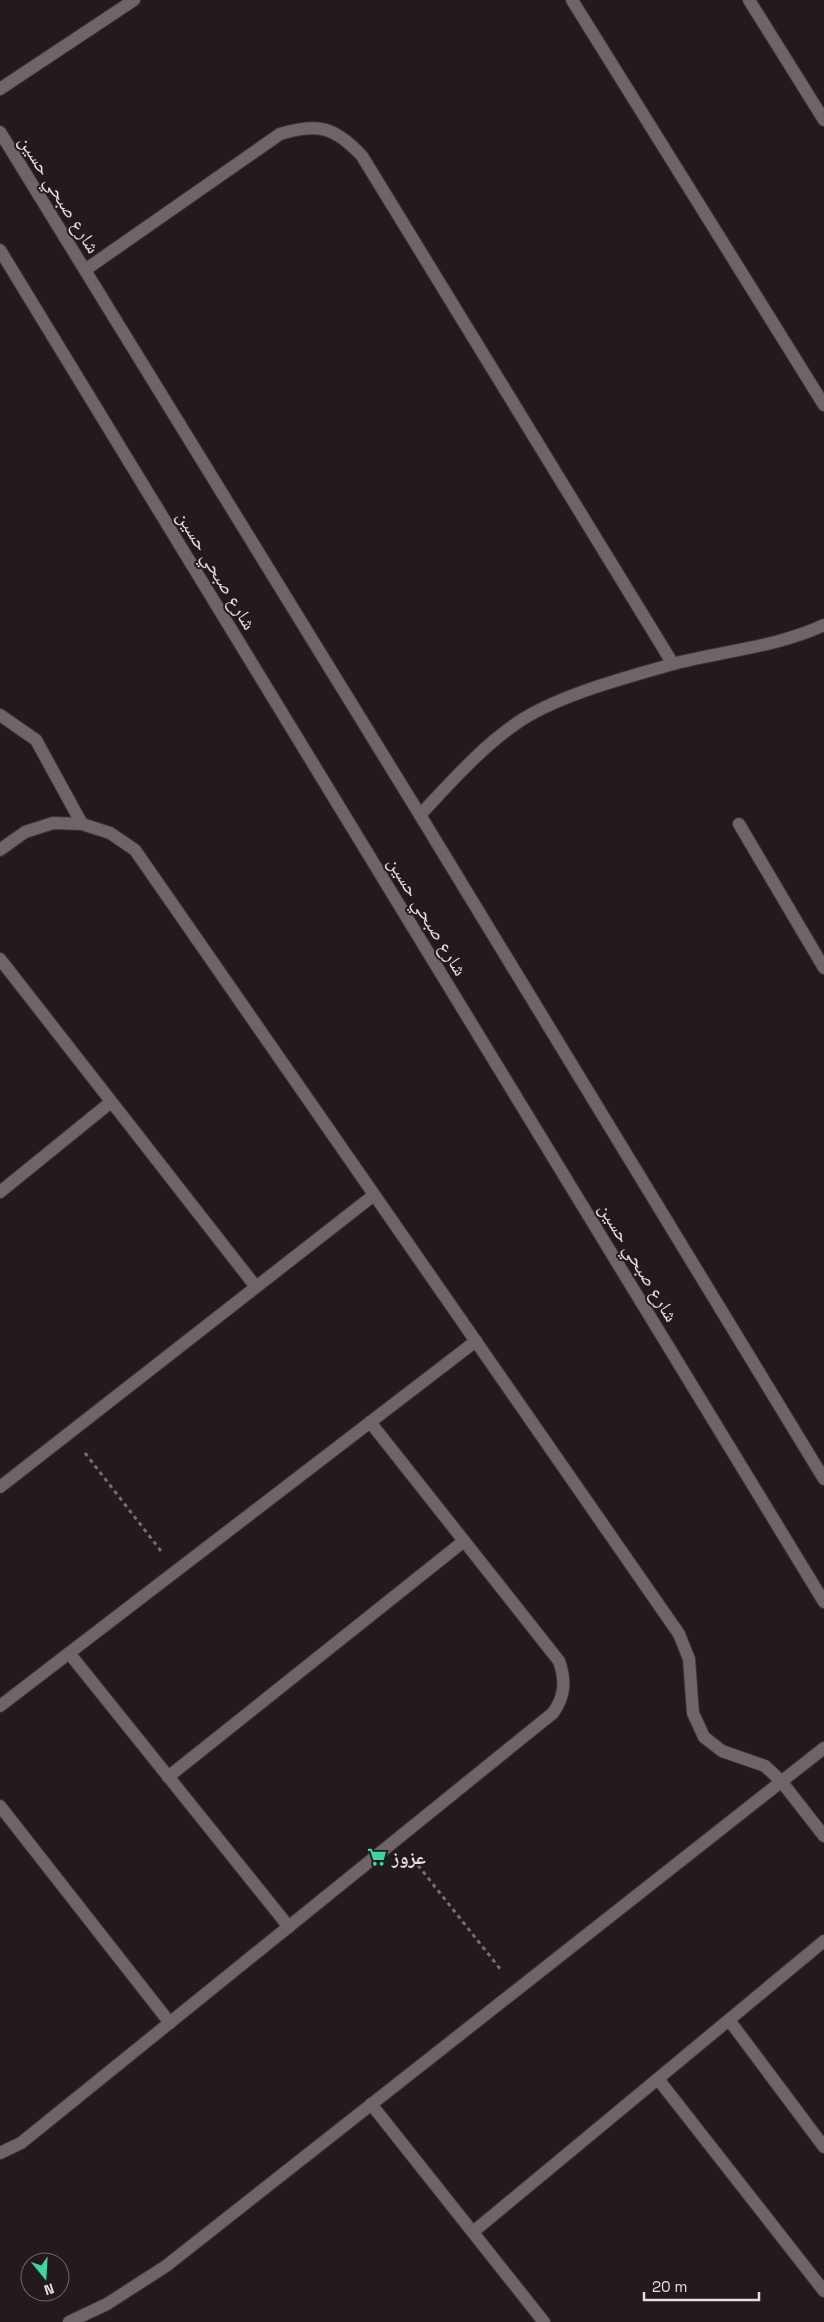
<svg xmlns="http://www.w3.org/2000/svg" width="824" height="2322" font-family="'Space Grotesk','Noto Naskh Arabic',sans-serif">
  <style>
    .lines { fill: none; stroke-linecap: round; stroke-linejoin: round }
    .minor-casing { stroke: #3b3537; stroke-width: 14 }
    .path { stroke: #756d6f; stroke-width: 3; stroke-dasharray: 4 4; stroke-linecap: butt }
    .minor { stroke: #6f6569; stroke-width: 12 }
    .labels { text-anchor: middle; stroke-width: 4; stroke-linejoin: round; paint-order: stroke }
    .street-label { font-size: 19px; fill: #e5dfe1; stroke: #221a1c }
    .poi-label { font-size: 19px; font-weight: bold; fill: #e5dfe1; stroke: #221a1c; text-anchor: start }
  </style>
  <rect width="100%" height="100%" fill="#221a1c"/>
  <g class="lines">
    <!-- minor casing -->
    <g class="minor-casing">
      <g id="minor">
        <path d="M572,0L824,405"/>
        <path d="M749,0L824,120"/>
        <path d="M0,89L134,0"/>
        <path d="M0,132L420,815L824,1479"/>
        <path d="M0,250L824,1602"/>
        <path d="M85,270L280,134C318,123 334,126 362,156L673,664"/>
        <path d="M0,715L36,740L82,824"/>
        <path d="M420,815C452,781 484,744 523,719C563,694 627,677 673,664C723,651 777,647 824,625"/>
        <path d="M739,824L824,968"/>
        <path d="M0,850L25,832L53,823L82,824L110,833L135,850L679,1634L689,1659L693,1713L704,1737L722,1751L765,1766L781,1781L824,1836"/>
        <path d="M0,959L256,1287"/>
        <path d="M0,1192L111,1102"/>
        <path d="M0,1487L374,1195"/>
        <path d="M69,1653L289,1927"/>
        <path d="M0,1706L476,1341"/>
        <path d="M168,1777L464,1541"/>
        <path d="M0,1806L170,2023"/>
        <path d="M729,2020L824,2147"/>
        <path d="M658,2079L824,2291"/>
        <path d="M371,2104L544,2322"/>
        <path d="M0,2153L21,2143L553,1713C565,1696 566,1681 559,1661L370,1422"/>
        <path d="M473,2232L824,1941"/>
        <path d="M69,2322L107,2304L166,2266L824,1748"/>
      </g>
    </g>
    <!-- path -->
    <g class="path">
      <path d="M85,1453L161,1551"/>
      <path d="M413,1859L501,1970"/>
    </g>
    <!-- minor -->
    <use href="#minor" class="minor"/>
  </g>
  <!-- icons -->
  <defs>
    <g id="supermarket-bare" transform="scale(1.5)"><path d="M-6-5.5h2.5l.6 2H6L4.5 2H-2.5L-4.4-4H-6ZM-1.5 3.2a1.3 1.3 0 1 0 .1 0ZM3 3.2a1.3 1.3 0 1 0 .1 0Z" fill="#40d4a2" stroke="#221a1c" stroke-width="2.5" paint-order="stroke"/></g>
  </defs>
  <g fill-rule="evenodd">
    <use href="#supermarket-bare" x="377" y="1857"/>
  </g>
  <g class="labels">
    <!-- street labels -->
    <g class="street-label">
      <text transform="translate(60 194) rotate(58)" y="7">شارع صبحي حسين</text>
      <text transform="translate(217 570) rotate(59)" y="7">شارع صبحي حسين</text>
      <text transform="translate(428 916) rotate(59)" y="7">شارع صبحي حسين</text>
      <text transform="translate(639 1262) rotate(59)" y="7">شارع صبحي حسين</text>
    </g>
    <!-- poi labels -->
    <g class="poi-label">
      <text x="392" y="1864">عزوز</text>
    </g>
  </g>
  <!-- north arrow -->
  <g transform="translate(45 2277) rotate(162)"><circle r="24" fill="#221a1c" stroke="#70696b"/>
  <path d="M0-4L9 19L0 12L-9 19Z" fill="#40d4a2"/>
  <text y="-8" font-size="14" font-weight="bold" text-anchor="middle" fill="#e5dfe1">N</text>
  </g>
  <!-- scale -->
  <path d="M644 2292v8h115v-8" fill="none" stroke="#e5dfe1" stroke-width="2.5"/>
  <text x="652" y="2292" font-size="15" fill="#e5dfe1" stroke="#221a1c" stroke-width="4" paint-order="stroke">20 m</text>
</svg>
